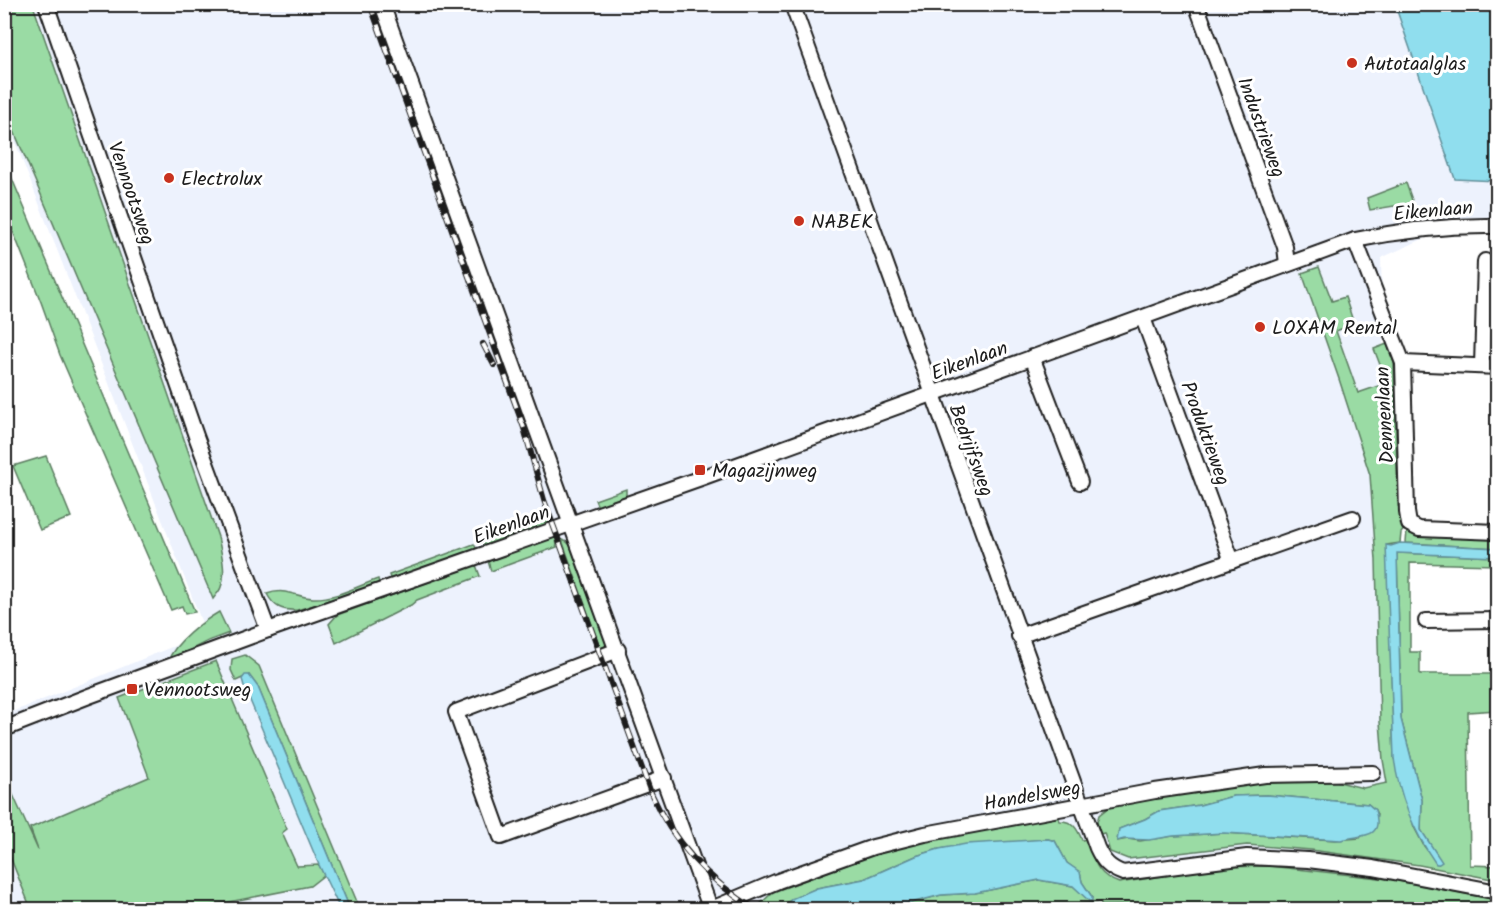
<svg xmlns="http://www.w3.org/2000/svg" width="1502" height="914" font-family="Kalam,sans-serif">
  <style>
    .built { fill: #edf2fd }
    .green { fill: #9adba4; stroke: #5b7c60; stroke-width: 1.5; fill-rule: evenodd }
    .water { fill: #90deee; stroke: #62909a; stroke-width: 1.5 }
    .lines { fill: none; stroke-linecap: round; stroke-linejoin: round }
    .street-casing { stroke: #1c1c1c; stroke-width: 18 }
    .street { stroke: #fff; stroke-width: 14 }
    .rail-casing { stroke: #1c1c1c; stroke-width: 6 }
    .rail { stroke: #fff; stroke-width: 4; stroke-dasharray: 11; stroke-linecap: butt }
    .poi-dot { fill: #c8321e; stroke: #fff; stroke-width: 2 }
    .labels { text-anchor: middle; stroke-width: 6; stroke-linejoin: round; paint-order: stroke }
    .poi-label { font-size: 20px; fill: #1c1c1c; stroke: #fff; text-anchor: start }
    .street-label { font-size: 20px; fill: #1c1c1c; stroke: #fff }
  </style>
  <rect width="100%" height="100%" fill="#fff"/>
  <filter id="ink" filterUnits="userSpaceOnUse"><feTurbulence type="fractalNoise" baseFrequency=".0167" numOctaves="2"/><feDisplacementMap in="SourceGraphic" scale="12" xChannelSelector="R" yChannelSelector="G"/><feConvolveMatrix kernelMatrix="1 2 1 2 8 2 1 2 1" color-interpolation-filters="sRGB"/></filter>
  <g filter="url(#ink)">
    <!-- built -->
    <path class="built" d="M5,5H1497V235L1434,234L1381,258L1391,719L1398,899L1091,895V910L5,909V715L206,633L5,116Z"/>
    <!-- green -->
    <g class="green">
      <path d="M4,5H33L218,537C221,552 227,572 221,587C220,591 215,596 213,599L5,110Z"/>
      <path d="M5,162L192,605L195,612L185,614L182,606L171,610L60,355L41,302L5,211Z"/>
      <path d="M1406,183L1413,203L1370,210L1367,198Z"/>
      <path d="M1319,267L1332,301L1345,297L1354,324L1336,331L1358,393L1387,383L1374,349L1387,344L1394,363L1398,506H1403L1405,528L1401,533L1400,543L1387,545L1394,758L1414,827L1424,846L1438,864L1441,862L1421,830L1422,800L1401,719L1397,553L1497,557V565L1410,563V652H1420V674H1497V710L1468,712L1470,865L1497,866V880L1419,865L1311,850L1247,845L1128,859L1110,852L1104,833L1100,834L1097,822L1099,815L1109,807L1203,790L1267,782L1331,780L1363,788L1387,783L1383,760L1380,722L1376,560L1370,475L1339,379L1302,273ZM1267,795L1368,804L1375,810L1377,815L1360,838L1335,840L1224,833L1173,836L1140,841L1128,839L1117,841L1119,829L1145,819L1159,811L1200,805L1233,796Z"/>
      <path d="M46,456L71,517L40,530L13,466Z"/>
      <path d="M626,489V496L598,507L595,500Z"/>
      <path d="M548,517L550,522L546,525L484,547L482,541Z"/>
      <path d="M1407,530L1409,532L1497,536V548L1406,543Z"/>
      <path d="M550,537L556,538L557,547L491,571L488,561L491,559Z"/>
      <path d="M562,540L567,542L573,548L607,641L604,649L601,650Z"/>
      <path d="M474,544L477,550L391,582L389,575Z"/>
      <path d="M476,565L480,576L417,600L411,605L336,643L329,624L337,615Z"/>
      <path d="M378,579L380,586L297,610C282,611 274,607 267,594C286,587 295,597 313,598C335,599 358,586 378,579Z"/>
      <path d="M219,612L229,633L208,641L168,661C175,642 202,622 219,612Z"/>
      <path d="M245,655L259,666L360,909H350L258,687L249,675L236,681L231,670L232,659Z"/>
      <path d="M216,661L287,829L282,833L297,866L319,865L324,875L310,886L193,909H31L5,844L4,775L38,850L30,828L149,777L119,698Z"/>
      <path d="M1058,816L1060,821C1073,821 1077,828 1082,840L1086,839C1094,860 1096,875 1119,883L1220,867L1269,866L1388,879L1498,900L1497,910L1101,905V902L1080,904V906L1058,910L888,909L941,895L975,893L1039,880L1073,886L1091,901L1092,897L1082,882L1080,873L1067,863L1055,841L1048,839L939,849L916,856L864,879L817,888L787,902L790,909H793H763L757,907L773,892L881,852L922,842Z"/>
    </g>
    <!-- water -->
    <g class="water">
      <path d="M1395,5H1497V181L1455,179Z"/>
      <path d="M1400,543L1497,548V557L1397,553L1401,719L1422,800L1421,830L1442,862L1439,864H1436C1414,832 1399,797 1394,758L1386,545L1391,546Z"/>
      <path d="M245,675H249L258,687L350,909H340L319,865L244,686L242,679Z"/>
      <path d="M1267,795L1368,804L1375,810C1385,841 1359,834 1341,840L1224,833L1173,836L1149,840L1124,839L1117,841L1119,829L1145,819L1159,811L1200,805L1233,796Z"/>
      <path d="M1048,839L1055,841L1067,863L1080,872L1082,882L1092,897V901H1089L1073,886L1039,880L975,893L941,895L888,909L793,910L787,905L791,899L817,888L864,879L916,856L939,849L966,844Z"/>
    </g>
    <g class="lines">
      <!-- street casing -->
      <g class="street-casing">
        <g id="street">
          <path d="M46,4L196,436L268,630"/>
          <path d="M382,4L711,910"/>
          <path d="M792,4L1097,848C1103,861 1109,868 1123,873L1247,857L1308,860L1373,868L1498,892"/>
          <path d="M1196,4L1285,247L1287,264"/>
          <path d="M1355,240L1403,363L1407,512L1409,524L1419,529L1498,532"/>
          <path d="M1143,318L1232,561"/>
          <path d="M1032,357L1080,482"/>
          <path d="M1403,363L1498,367"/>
          <path d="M1482,366L1485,261"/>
          <path d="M1426,621L1498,620"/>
          <path d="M1019,636L1353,518"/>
          <path d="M618,650L456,712L501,837L664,778"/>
          <path d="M4,729L89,696L268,630L704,477L1355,240C1402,230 1449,225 1498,226"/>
          <path d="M709,910L778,881L873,847L925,834L1155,791L1265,775L1373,773"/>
        </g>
      </g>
      <!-- street -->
      <use href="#street" class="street"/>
      <!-- rail casing -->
      <g class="rail-casing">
        <g id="rail">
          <path d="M370,4L524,428L544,500L651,793C673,843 709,881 756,910"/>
          <path d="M483,344L494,365"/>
          <path d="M1094,910H1184"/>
        </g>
      </g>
      <!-- rail -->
      <use href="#rail" class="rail"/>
    </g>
  </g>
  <!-- markers -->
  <g class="poi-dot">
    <circle cx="1352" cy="63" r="6"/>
    <circle cx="169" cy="178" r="6"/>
    <circle cx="799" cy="221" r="6"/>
    <circle cx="1260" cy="327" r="6"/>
    <rect x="694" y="464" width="12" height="12" rx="3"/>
    <rect x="126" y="683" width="12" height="12" rx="3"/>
  </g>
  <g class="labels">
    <!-- poi labels -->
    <g class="poi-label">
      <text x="1364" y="70">Autotaalglas</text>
      <text x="181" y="185">Electrolux</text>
      <text x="811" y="228">NABEK</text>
      <text x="1272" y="334">LOXAM Rental</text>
      <text x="712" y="477">Magazijnweg</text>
      <text x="144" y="696">Vennootsweg</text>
    </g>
    <!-- street labels -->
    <g class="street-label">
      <text transform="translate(1262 127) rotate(70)" y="7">Industrieweg</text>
      <text transform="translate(132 193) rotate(71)" y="7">Vennootsweg</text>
      <text transform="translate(1433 210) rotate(-5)" y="7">Eikenlaan</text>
      <text transform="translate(969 360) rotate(-20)" y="7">Eikenlaan</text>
      <text transform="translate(1384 415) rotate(-93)" y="7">Dennenlaan</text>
      <text transform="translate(1206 433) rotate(70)" y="7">Produktieweg</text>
      <text transform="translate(972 450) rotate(70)" y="7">Bedrijfsweg</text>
      <text transform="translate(511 524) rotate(-20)" y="7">Eikenlaan</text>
      <text transform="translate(1032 795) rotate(-10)" y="7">Handelsweg</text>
    </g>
  </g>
  <!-- margin -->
  <rect width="1502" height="914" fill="none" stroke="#fff" stroke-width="24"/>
  <rect x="12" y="12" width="1478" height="890" fill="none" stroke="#1c1c1c" stroke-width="2" filter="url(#ink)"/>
</svg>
